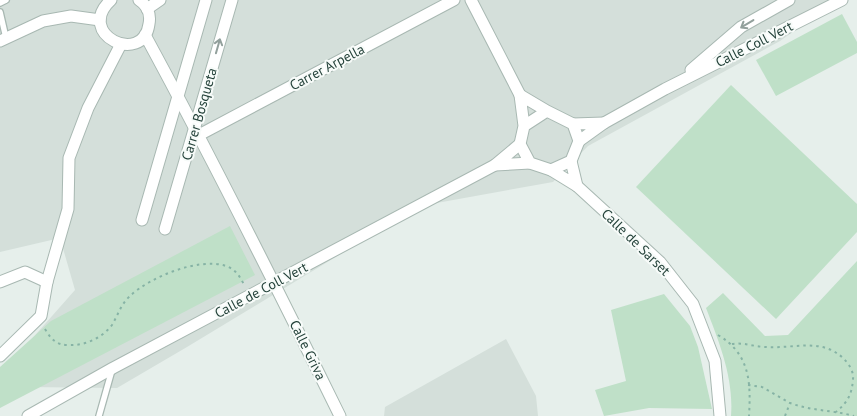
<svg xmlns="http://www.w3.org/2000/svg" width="857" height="416" font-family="'PT Sans',sans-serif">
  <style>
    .built { fill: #d4dfda }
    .green { fill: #bfe0c8 }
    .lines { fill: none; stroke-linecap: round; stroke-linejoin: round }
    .service-casing { stroke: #a8b8b2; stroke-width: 8 }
    .minor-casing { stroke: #a8b8b2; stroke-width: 13 }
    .path { stroke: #86b3a5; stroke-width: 2; stroke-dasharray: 2.5 4; stroke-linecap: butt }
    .service { stroke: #fff; stroke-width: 5.5 }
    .minor { stroke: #fff; stroke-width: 11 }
    .oneway { stroke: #92a09c }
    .labels { text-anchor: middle; stroke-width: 4; stroke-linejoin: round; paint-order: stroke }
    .street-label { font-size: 14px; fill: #24423a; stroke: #f7fbf9 }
  </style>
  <rect width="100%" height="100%" fill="#e6efeb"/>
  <!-- built -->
  <g class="built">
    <path d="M10,0H838L780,41L588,146L553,182L420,206L187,347L117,388L25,387L7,367L75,290L60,238L0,252V4Z"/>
    <path d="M506,339L536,396L538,416H384L385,407Z"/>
  </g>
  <!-- green -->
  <g class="green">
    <path d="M842,14L857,42V53L776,96L756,60Z"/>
    <path d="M731,85L857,204V232L776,319L636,187Z"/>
    <path d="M230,226L255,275L0,408V367L51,321Z"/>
    <path d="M857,261V416H731C734,378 719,342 706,308L723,293L765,336L788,335Z"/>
    <path d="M664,294L690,326L698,347L712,409L649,408L604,416L595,390L626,381L611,310Z"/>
  </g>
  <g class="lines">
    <!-- service casing -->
    <g class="service-casing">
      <g id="service">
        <path d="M0,3L6,0"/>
        <path d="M0,12L6,38"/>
        <path d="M99,416L112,370"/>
      </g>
    </g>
    <!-- minor casing -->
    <g class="minor-casing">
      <g id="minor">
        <path d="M111,0C74,34 143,67 149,24C151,14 147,5 139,0"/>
        <path d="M471,0L520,95"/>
        <path d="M147,9L160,0"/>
        <path d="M145,35C213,160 277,288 340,416"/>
        <path d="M0,41L43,21L71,16L100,20"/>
        <path d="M691,70L741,27L789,0"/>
        <path d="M604,123L665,89L842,0"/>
        <path d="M573,124L604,123L579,141"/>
        <path d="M524,126L547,111L573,124L579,141L571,161L551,170L530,163L520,144L524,126L520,95L547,111"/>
        <path d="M199,135L454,0"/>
        <path d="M520,144L495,165L530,163"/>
        <path d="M551,170L577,186L571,161"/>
        <path d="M577,186L660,262L693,304L715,361L720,416"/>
        <path d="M142,220L206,0"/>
        <path d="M165,229L232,0"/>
        <path d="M0,282L25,272L47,282"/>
        <path d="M0,356L41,316L47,282L68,209L69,158L88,108L121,44"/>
        <path d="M28,416L113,368L495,165"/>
      </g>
    </g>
    <!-- path -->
    <g class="path">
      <path d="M45,329C51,339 56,345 68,345C85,346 102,338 112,325C118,315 121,304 130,296C150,277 199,257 226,266C235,269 240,276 244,285"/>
      <path d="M718,335C750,354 751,382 749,416"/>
      <path d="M732,344C743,342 755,347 766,347C794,349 822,337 844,359C849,364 854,372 853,379C852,394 848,402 836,412"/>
      <path d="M748,385L762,387L790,403"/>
      <path d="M785,416L790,403C811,411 833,410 854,416"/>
    </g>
    <!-- service -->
    <use href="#service" class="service"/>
    <!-- minor -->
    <use href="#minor" class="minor"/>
  </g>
  <!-- one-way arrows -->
  <defs><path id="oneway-shaft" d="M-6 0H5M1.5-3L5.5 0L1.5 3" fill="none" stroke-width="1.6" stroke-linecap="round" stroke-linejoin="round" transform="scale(1.25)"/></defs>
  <g class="oneway">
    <use href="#oneway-shaft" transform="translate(747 24) rotate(149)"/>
    <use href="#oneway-shaft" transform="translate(218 46) rotate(-74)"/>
  </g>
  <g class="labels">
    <!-- street labels -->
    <g class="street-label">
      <text transform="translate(754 44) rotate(-27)" y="5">Calle Coll Vert</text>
      <text transform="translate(327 67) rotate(-28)" y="5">Carrer Arpella</text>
      <text transform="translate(199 114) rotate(-74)" y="5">Carrer Bosqueta</text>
      <text transform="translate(636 242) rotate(44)" y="5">Calle de Sarset</text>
      <text transform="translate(261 290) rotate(-28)" y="5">Calle de Coll Vert</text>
      <text transform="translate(308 350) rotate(64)" y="5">Calle Griva</text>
    </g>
  </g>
</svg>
